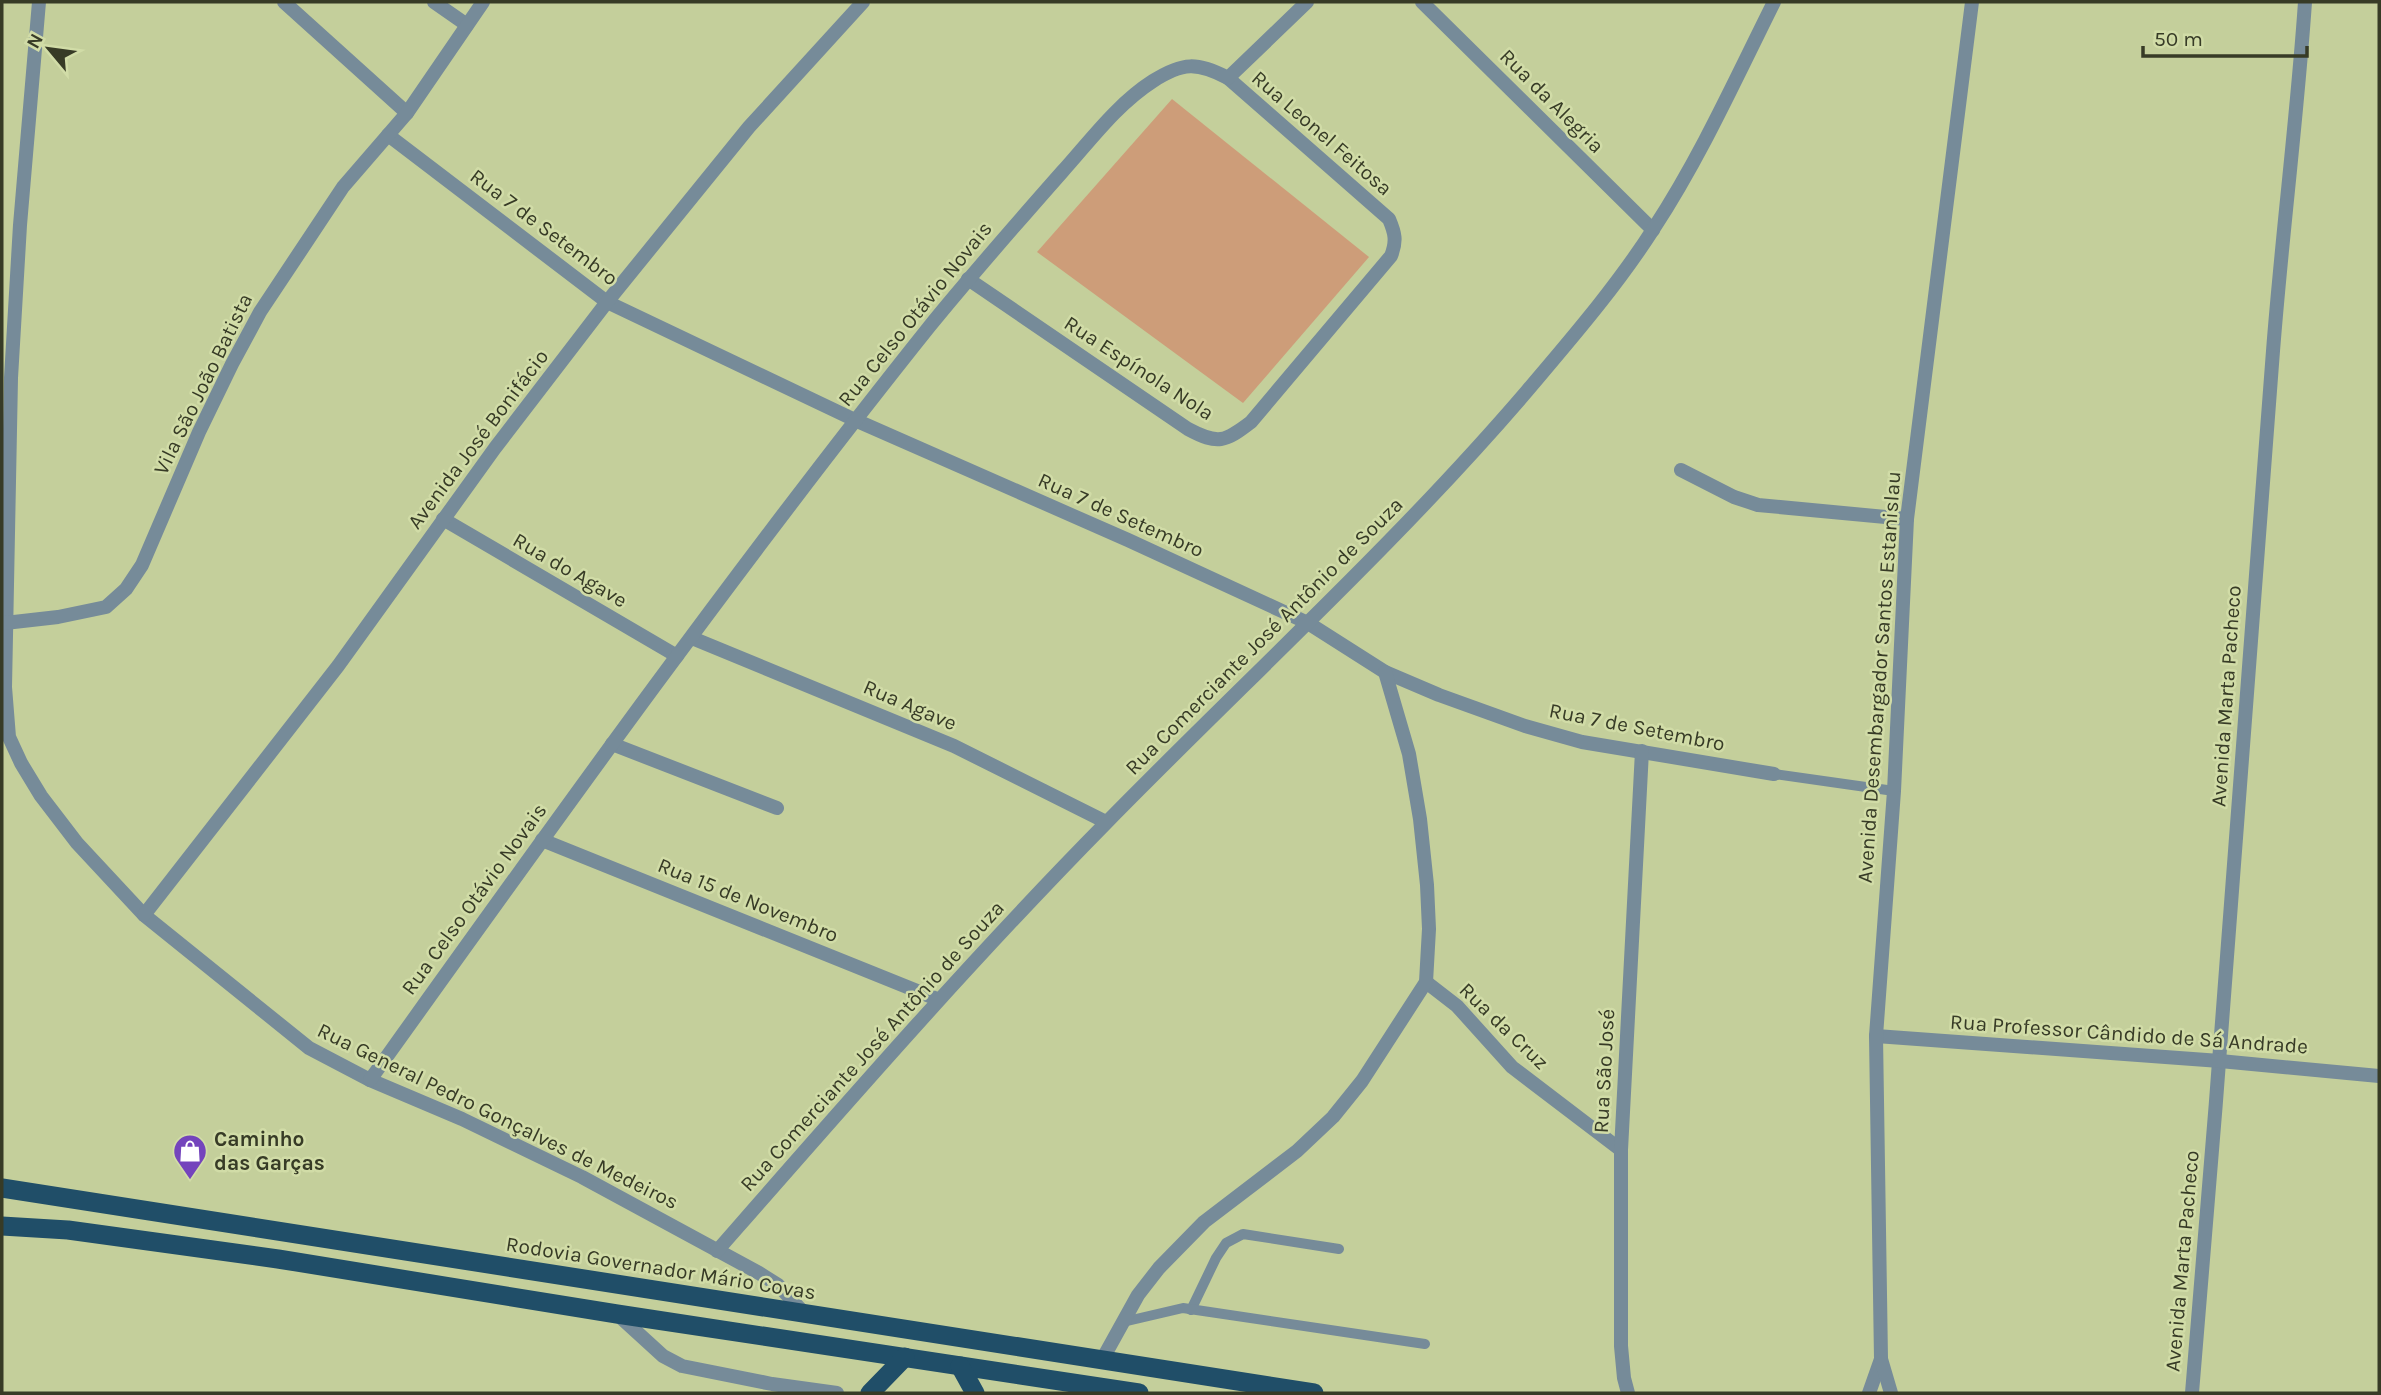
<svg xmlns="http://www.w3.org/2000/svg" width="2381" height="1395" font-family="Karla,sans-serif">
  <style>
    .green { fill: #cd9d79 }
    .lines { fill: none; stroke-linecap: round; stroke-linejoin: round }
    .service { stroke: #768b99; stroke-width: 10 }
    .minor { stroke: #768b99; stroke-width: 14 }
    .tertiary { stroke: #768b99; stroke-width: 14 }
    .trunk { stroke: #204e68; stroke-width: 19 }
    .labels { text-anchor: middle; stroke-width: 5; stroke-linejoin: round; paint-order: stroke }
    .street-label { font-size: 21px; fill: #373b26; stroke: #d1dca7 }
    .poi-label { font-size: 21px; font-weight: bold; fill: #373b26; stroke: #d1dca7; text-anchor: start }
  </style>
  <rect width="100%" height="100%" fill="#c4cf9b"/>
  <!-- green -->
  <path class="green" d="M1172,99L1369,257L1243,403L1037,252Z"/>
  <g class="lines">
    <!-- service -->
    <g class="service">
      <path d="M1774,774L1894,791"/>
      <path d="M1191,1310L1216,1258L1226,1243L1243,1234L1339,1249"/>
      <path d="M1123,1322L1183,1308L1425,1344"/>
    </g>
    <!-- minor -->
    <g class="minor">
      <path d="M39,2L20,225L11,378L5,687L9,737L21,763L41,796L77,843L144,915L309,1048L370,1080L462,1119L582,1177L759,1273L778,1285L804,1313"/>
      <path d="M284,2L407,113"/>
      <path d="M434,2L467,25"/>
      <path d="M1422,2L1653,230"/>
      <path d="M388,135L607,302L855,420L1128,540L1308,623L1385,672L1439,695L1525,726L1582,742L1774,774"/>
      <path d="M968,279L1188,429C1218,445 1225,442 1251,422L1391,256C1397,241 1395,233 1389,219L1228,78"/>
      <path d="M1681,470L1734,497L1758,505L1907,519"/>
      <path d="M443,519L677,656"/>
      <path d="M5,623L58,617L106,607L126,589L142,565L199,432L232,364L260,312L343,187L407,113L483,2"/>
      <path d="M692,638L954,746L1106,822"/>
      <path d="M612,744L777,808"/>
      <path d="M542,840L937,999"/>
      <path d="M144,915L338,666L495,448L607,302L749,127L863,2"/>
      <path d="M1426,982L1457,1006L1512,1067L1621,1150"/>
      <path d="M370,1080C552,826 734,571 929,327C972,274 1017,223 1062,172C1090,141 1117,104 1153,81C1183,62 1197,62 1228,78L1307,2"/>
      <path d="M717,1251C844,1106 971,960 1106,823C1247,679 1396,544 1527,391C1571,339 1617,286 1654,228C1701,156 1736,78 1774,2"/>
      <path d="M1102,1360L1138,1295L1159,1268L1204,1222L1297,1151L1333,1117L1362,1081L1426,982L1429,929L1427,885L1420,819L1409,754L1385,672"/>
      <path d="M1628,1393L1624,1378L1621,1346V1150L1642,751"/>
      <path d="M2192,1393C2222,1046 2246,699 2273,351C2282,234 2297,119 2305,2"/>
    </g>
    <!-- tertiary -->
    <g class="tertiary">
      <path d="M1876,1036L2220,1061L2379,1076"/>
      <path d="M617,1314L663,1356L682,1366L772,1384L837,1393"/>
      <path d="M1869,1393L1881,1359"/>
      <path d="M1891,1393L1881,1359L1876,1036L1894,791L1907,519L1972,2"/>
    </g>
    <!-- trunk -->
    <g class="trunk">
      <path d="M2,1188L1314,1393"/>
      <path d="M2,1226L68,1230L278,1259L617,1314L1139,1393"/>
      <path d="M960,1366L975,1393"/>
      <path d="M870,1393L905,1357"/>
    </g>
  </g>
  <!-- icons -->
  <defs>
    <g id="shop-pin" transform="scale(1.75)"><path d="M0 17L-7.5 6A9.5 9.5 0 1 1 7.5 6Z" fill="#7444bc" stroke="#d1dca7"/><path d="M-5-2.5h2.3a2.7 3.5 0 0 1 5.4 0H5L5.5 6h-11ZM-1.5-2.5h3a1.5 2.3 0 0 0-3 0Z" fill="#fff"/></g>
  </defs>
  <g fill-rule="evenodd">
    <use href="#shop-pin" x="190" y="1151"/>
  </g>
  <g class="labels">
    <!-- street labels -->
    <g class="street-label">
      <text transform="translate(1552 101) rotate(45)" y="7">Rua da Alegria</text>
      <text transform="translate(1322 133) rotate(41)" y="7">Rua Leonel Feitosa</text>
      <text transform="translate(544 227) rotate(37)" y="7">Rua 7 de Setembro</text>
      <text transform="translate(915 314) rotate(-51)" y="7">Rua Celso Otávio Novais</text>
      <text transform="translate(1139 368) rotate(33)" y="7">Rua Espínola Nola</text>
      <text transform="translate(203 384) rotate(-64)" y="7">Vila São João Batista</text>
      <text transform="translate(478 439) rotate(-53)" y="7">Avenida José Bonifácio</text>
      <text transform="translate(1121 515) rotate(24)" y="7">Rua 7 de Setembro</text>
      <text transform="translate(570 570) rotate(30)" y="7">Rua do Agave</text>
      <text transform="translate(1264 636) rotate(-45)" y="7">Rua Comerciante José Antônio de Souza</text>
      <text transform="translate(1879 677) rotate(-86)" y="7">Avenida Desembargador Santos Estanislau</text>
      <text transform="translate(2226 696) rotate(-86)" y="7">Avenida Marta Pacheco</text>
      <text transform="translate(910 705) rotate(23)" y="7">Rua Agave</text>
      <text transform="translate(1637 727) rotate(11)" y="7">Rua 7 de Setembro</text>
      <text transform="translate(474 899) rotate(-54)" y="7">Rua Celso Otávio Novais</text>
      <text transform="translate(748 900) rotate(22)" y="7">Rua 15 de Novembro</text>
      <text transform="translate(1504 1026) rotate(44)" y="7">Rua da Cruz</text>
      <text transform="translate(2129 1034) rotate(4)" y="7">Rua Professor Cândido de Sá Andrade</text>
      <text transform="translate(872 1046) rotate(-48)" y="7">Rua Comerciante José Antônio de Souza</text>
      <text transform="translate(1604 1071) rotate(-87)" y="7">Rua São José</text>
      <text transform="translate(498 1116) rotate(26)" y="7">Rua General Pedro Gonçalves de Medeiros</text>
      <text transform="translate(2182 1261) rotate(-85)" y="7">Avenida Marta Pacheco</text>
      <text transform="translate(661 1268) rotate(9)" y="7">Rodovia Governador Mário Covas</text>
    </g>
    <!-- poi labels -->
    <g class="poi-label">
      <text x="214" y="1146">Caminho<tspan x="214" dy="24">das Garças</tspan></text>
    </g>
  </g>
  <!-- border -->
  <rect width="2381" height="1395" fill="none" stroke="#373b26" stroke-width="7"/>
  <!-- north arrow -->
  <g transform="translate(49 49) rotate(299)" stroke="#d1dca7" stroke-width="5" paint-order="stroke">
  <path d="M0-5L12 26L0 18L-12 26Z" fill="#373b26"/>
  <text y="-10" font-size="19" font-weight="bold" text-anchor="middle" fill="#373b26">N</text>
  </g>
  <!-- scale -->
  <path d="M2143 46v10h164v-10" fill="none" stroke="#373b26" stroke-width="3.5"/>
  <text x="2154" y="46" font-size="21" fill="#373b26" stroke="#d1dca7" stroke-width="5" paint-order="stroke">50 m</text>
</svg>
